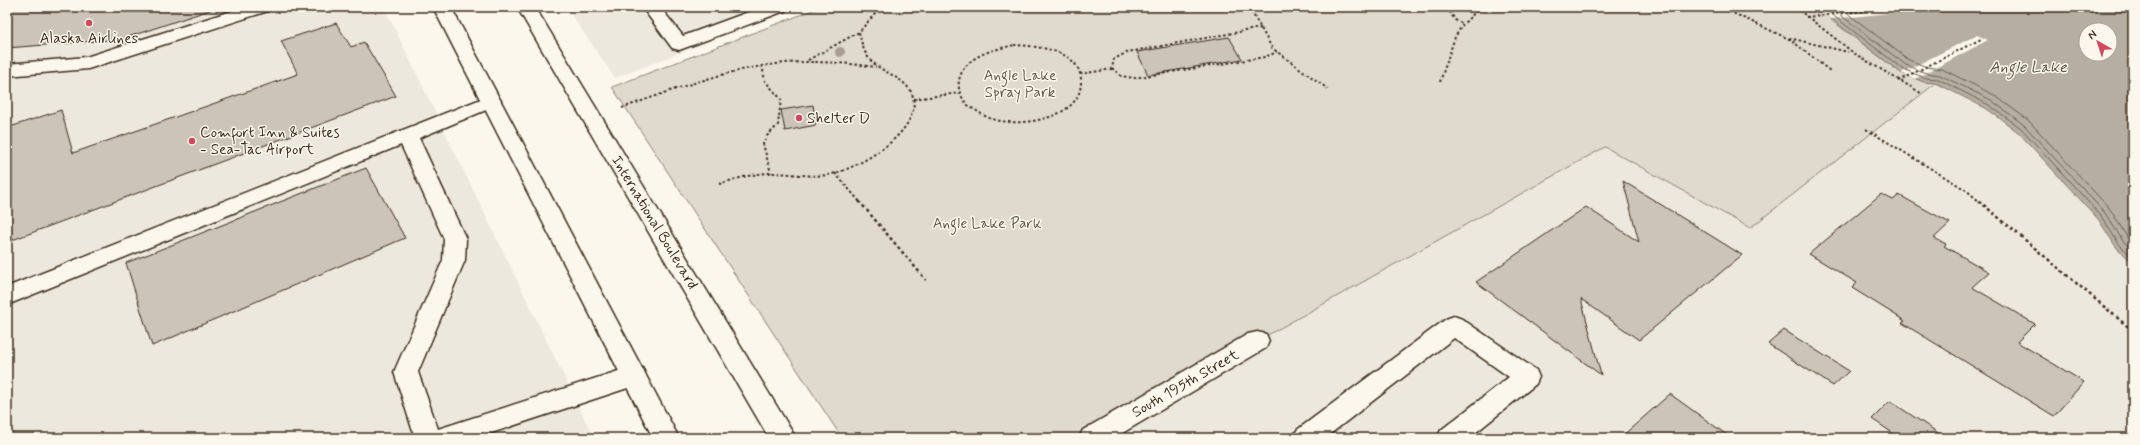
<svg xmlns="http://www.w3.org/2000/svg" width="2140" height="445" font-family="Mynerve,sans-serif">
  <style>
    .built { fill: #ede8dd }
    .green { fill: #dfd9ce; stroke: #8d8276 }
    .water { fill: #b6aea2; stroke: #85796d; fill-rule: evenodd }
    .pier { fill: #fbf7ec }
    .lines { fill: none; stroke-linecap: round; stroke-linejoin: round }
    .shore { stroke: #6c5f53; stroke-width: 1 }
    .building { fill: #ccc4b9; stroke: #3b2a1e }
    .minor-casing { stroke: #3b2a1e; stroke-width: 3 }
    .major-casing { stroke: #3b2a1e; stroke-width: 3 }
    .path-far1 { stroke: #3b2a1e; stroke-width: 2; stroke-dasharray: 2.5 2.5; stroke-linecap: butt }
    .path { stroke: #3b2a1e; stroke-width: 2.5; stroke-dasharray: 3 3; stroke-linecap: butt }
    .minor { fill: #fbf7ec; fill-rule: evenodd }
    .major { fill: #fbf7ec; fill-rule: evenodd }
    .tree { fill: #a89e93 }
    .poi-dot { fill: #d1495b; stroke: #fbf7ec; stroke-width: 1.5 }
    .labels { text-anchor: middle; stroke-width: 3; stroke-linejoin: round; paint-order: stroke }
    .poi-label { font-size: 15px; fill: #3b2a1e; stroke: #fbf7ec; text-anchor: start }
    .park-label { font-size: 15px; fill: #64564a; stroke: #fbf7ec }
    .street-label { font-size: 15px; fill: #3b2a1e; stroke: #fbf7ec }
    .water-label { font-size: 16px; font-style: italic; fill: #605246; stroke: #fbf7ec }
  </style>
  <rect width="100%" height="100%" fill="#fbf7ec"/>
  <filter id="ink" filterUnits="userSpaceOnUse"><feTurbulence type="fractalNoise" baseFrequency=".025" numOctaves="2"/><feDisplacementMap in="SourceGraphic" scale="8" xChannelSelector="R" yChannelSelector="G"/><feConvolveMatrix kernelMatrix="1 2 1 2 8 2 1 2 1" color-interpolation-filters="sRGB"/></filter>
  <g filter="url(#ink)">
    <!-- built -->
    <g class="built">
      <path d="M7,7H384L594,438H7Z"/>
      <path d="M566,7H798L615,78Z"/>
      <path d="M1936,83L1987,109L2018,132L2098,219L2116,247L2133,263V438H1092L1257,341L1605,147L1750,228Z"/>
    </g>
    <!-- green -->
    <path class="green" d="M821,7H1816L1819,10L1844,7L1831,20L1901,73L1924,82L1936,83L1750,228L1605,147L1257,341L1092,438H842L612,87Z"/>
    <!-- water -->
    <path class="water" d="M1816,7H2133V263L2116,247L2098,219L2018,132L1987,109L1936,83L1924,82L1901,73ZM2086,30H2110V54H2086Z"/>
    <!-- pier -->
    <g class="pier">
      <path d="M1844,7H1951L1831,19L1819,10Z"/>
      <path d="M1977,35L1988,40L1915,79L1901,73Z"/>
    </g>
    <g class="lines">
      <!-- shore -->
      <g class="shore">
        <path d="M1822,7L1903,69L1925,78L1938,79L1989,105L2021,128L2101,216L2119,244L2133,258"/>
        <path d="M1830,7L1906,65L1926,73L1940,75L1991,100L2024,125L2105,213L2123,241L2133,251"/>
        <path d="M1839,7L1909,60L1927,67L1942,69L1994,95L2028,120L2110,209L2127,237L2133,243"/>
      </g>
    </g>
    <!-- building -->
    <g class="building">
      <path d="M7,7H219L122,39L7,48Z"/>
      <path d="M336,23L351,47L364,42L396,96L7,242V128L61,110L73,153L298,74L281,41Z"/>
      <path d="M1229,37L1242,59L1148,75L1137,52Z"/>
      <path d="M813,105L816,125L785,131L781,110Z"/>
      <path d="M366,168L405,238L152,346L126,263Z"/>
      <path d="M1623,181L1742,255L1639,340L1581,299L1601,375L1476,282L1586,207L1639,242Z"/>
      <path d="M1881,194L1893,200L1899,195L1950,223L1934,238L1946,244L1944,246L1989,272L1972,287L2035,324L2017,342L2084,382L2054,416L1902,323L1905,321L1852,288L1857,283L1809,254Z"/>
      <path d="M1784,330L1849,371L1833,386L1768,344Z"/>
      <path d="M1670,394L1731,438H1620Z"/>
      <path d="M1890,401L1946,438H1900L1872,419Z"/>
    </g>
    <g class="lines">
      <!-- minor casing -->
      <g class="minor-casing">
        <g id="minor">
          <path d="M244,7H271L268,11L88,69L7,76V64L86,57Z"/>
          <path d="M642,7H660L683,36L762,7H788L785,11L679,50L672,48Z"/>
          <path d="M491,95L498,97L501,101L498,105L419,138L466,239L465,260L418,372L438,429L634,366L643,369L646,376L643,383L476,438H415L394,372L443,260L444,239L401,145L7,305V287Z"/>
          <path d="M1454,316L1462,319L1536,370L1539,377L1536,384L1469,438H1437L1441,430L1509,377L1454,338L1325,438H1293L1297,430L1446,319Z"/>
          <path d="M1257,332L1266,334L1269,341L1266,348L1114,438H1079L1083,430L1248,334Z"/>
        </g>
      </g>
      <!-- major casing -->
      <g class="major-casing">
        <g id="major">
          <path d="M433,7H451L679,438H653Z"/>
          <path d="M517,7H535L796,438H769Z"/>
        </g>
      </g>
      <!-- path-far1 -->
      <g class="path-far1">
        <path d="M1249,7L1272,48L1328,89"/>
        <path d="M1447,7L1455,20L1463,24"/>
        <path d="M1720,7L1791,40L1830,71"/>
        <path d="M1795,7L1855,54L1921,93"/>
        <path d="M1806,17L1900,7"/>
        <path d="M1261,28L1128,52L1114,59L1112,68L1121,76L1134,78L1265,57L1277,52"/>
        <path d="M1789,38L1848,52"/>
        <path d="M1014,45C1037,46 1082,50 1081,82C1081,90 1078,98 1072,104C1054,123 1002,129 980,113C976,110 969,107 966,103C951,85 961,65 979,56C989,50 1003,48 1014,45Z"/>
        <path d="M808,60L859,32"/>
        <path d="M762,65L765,81L781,99L778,125L767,136L763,144L771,173"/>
        <path d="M1080,74L1112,69"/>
        <path d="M1898,81L1981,39"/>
        <path d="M1440,82L1455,37L1463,24L1481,7"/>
        <path d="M914,99L959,93"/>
        <path d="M622,108C682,87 744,62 809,62C831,62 854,64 876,67"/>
        <path d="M1866,129L1966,190L1980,202"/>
        <path d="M835,173L860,202"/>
        <path d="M719,184C736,179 754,173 772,173C793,173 816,179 836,173C863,165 921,131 913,97C908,77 879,73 868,57C863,50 861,41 859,32L881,7"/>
      </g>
      <!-- path -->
      <g class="path">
        <path d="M859,201L926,280"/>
        <path d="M1979,201L2133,331"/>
      </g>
      <!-- minor -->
      <use href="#minor" class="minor"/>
      <!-- major -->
      <use href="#major" class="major"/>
    </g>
    <!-- trees -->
    <circle class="tree" cx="840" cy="52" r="5"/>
  </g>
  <!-- markers -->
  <g class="poi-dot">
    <circle cx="89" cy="23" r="4"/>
    <circle cx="799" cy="118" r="4"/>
    <circle cx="192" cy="141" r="4"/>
  </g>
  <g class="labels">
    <!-- poi labels -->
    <g class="poi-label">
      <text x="89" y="43" text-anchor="middle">Alaska Airlines</text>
      <text x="807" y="123">Shelter D</text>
      <text x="200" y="137">Comfort Inn &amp; Suites<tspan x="200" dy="17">- Sea-Tac Airport</tspan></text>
    </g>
    <!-- park labels -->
    <g class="park-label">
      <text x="1020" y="80">Angle Lake<tspan x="1020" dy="17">Spray Park</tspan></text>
      <text x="987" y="228">Angle Lake Park</text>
    </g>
    <!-- street labels -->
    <g class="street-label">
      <text transform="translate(655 222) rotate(59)" y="5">International Boulevard</text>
      <text transform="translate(1185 383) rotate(-30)" y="5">South 195th Street</text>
    </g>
    <!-- water labels -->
    <g class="water-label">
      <text x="2028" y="72">Angle Lake</text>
    </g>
  </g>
  <!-- margin -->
  <rect width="2140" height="445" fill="none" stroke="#fbf7ec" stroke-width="24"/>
  <rect x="12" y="12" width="2116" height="421" fill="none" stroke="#3b2a1e" stroke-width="1.5" filter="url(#ink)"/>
  <!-- north arrow -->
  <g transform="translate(2098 42) rotate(321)"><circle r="19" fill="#fbf7ec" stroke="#aea59a"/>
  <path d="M0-3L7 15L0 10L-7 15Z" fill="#d1495b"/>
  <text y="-6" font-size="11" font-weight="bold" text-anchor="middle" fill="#3b2a1e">N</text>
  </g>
</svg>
